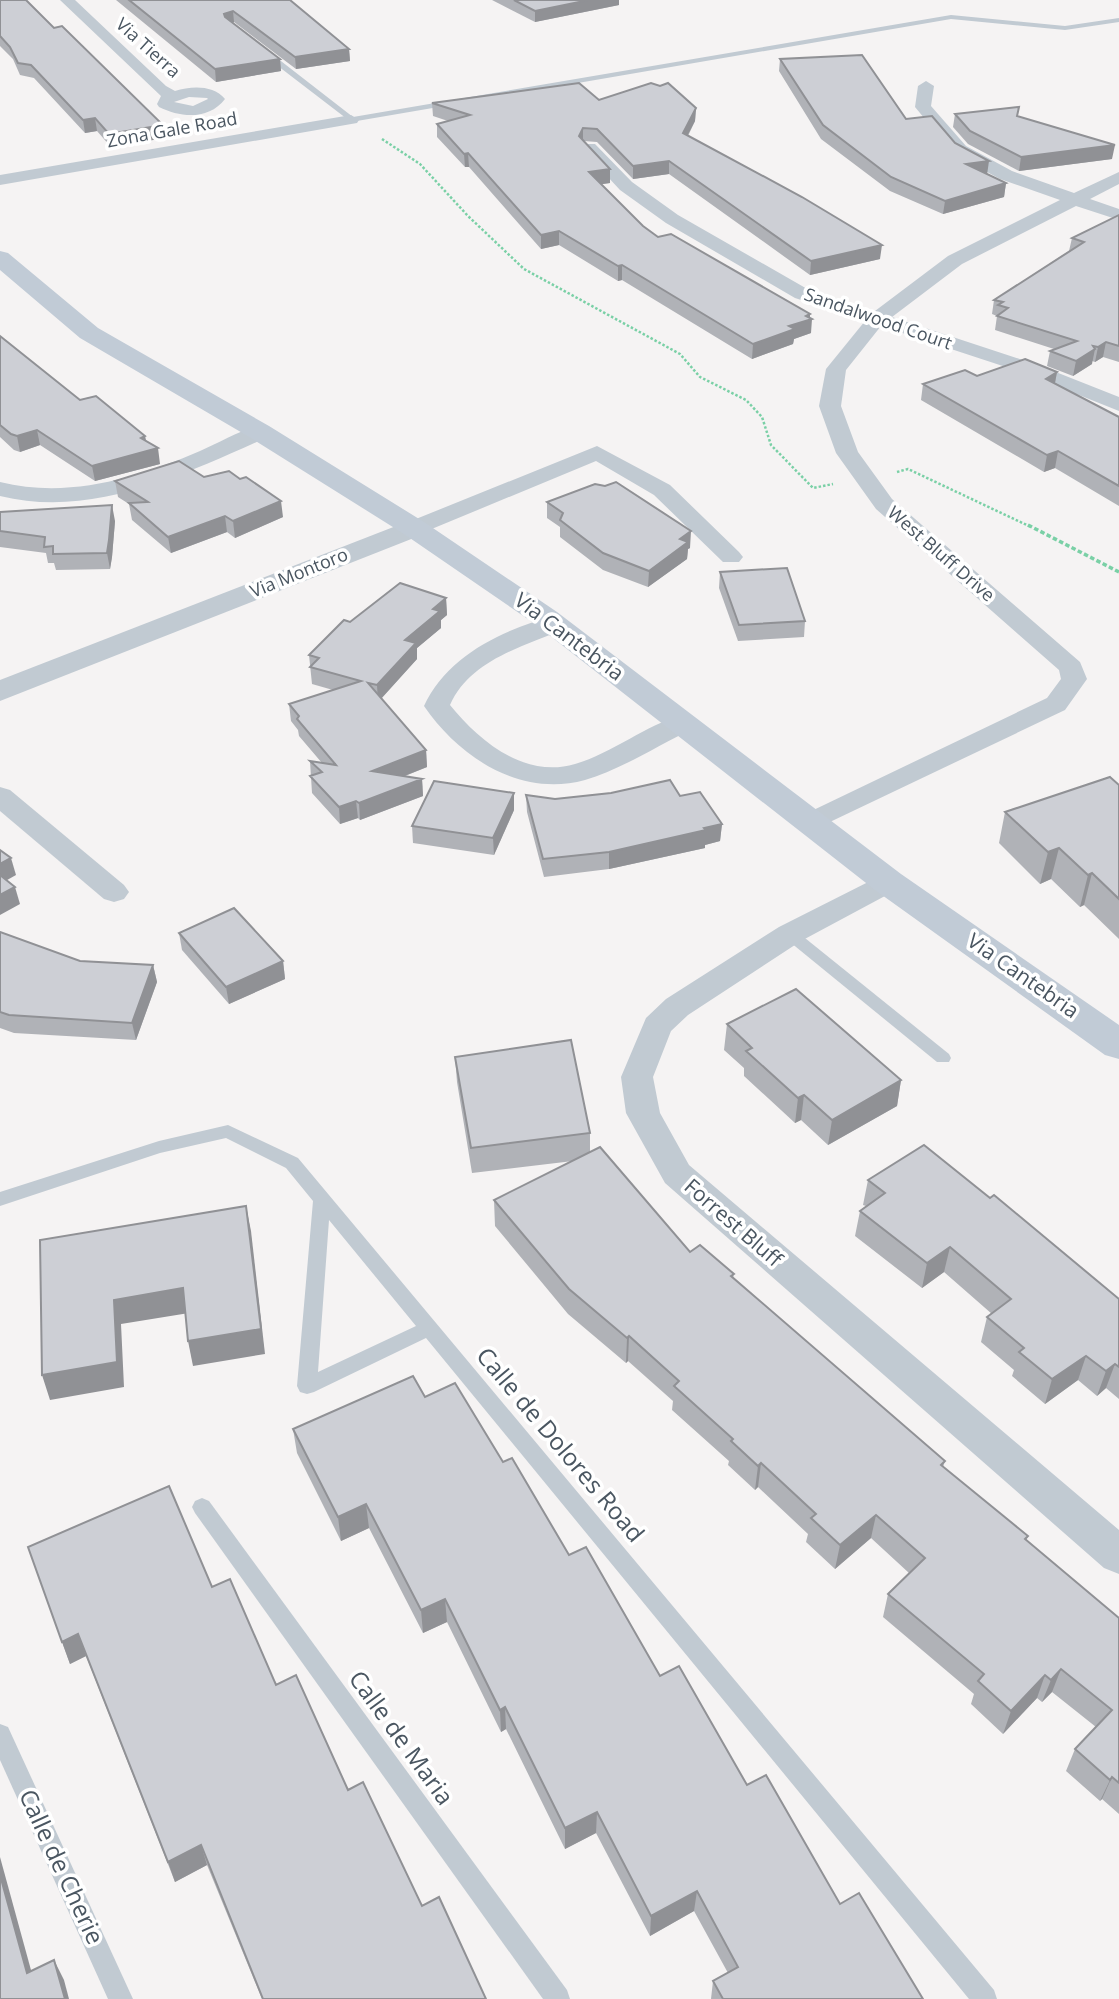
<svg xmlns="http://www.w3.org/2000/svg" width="1119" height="1999" font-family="'Open Sans',sans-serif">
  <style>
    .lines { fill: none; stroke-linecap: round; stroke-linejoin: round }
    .path-far1 { stroke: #7ad0a6; stroke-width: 2.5; stroke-dasharray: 2.5 2; stroke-linecap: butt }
    .path { stroke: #7ad0a6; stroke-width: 3.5; stroke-dasharray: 4.5 2.5; stroke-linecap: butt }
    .service { fill: #c1cad2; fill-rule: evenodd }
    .minor { fill: #c1cad2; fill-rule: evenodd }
    .tertiary { fill: #c1cad2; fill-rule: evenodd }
    .secondary { fill: #c1cbd6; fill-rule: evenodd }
    .wall { fill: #b0b2b7 }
    .shaded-wall { fill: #909195 }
    .building { fill: #cdcfd5; stroke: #909195; stroke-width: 2 }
    .labels { text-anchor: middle; stroke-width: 7; stroke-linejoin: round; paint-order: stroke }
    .far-street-label { font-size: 18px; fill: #4a5661; stroke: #fff }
    .street-label { font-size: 21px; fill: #4a5661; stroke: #fff }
    .near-street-label { font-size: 24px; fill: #4a5661; stroke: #fff }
  </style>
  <rect width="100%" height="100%" fill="#f5f3f3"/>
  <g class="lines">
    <!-- path-far1 -->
    <g class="path-far1">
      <path d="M382,139L420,164L468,216L524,269L680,354L700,377L746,400L762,417L771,445L813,488L833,484"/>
      <path d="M897,472L908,469L1031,527"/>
    </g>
    <!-- path -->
    <path class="path" d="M1028,525L1119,572"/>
    <!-- service -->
    <g class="service">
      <path d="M951,15L1065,26L1119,18V22L1065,30L951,19L351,122L261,53L268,51L353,117Z"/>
      <path d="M790,929L795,930L949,1054L951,1058L949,1062H937L785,938L782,934Z"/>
      <path d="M228,1125L298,1158L994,1990L997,1999H969L426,1338L314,1392L307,1394L300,1392L297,1386L313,1201L286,1168L226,1138L160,1153L0,1206V1192L159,1141ZM329,1220L416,1326L318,1372Z"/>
      <path d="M202,1498L209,1501L567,1990L570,1999H543L195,1513L192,1507L195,1501Z"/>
      <path d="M0,1724L8,1727L133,1999H108L0,1760Z"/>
    </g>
    <!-- minor -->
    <g class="minor">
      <path d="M60,0H75L166,86L175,91C192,86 213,85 225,99C209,120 181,118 159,107L157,104L161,96ZM189,97L207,98L208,99L193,106L174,102Z"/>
      <path d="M926,81L934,86L931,106L966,146L1012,171L1074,193L1119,172V184L1090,199L1119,209V220L1076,206L962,264L892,317L1038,365L1119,397V411L1024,373L881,326L846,370L841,406L858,452L892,499L1080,662L1087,679L1065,710L811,831L801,828L797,822L801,816L1047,698L1061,679L1059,670L876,509L836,453L819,406L826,369L865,321L795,298L666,223L620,190L581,148L583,144H595L632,182L678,215L809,290L875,311L948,256L1060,200L1000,179L954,154L915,107L918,86Z"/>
      <path d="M351,115L359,120L357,123L0,185V175Z"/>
      <path d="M260,425L268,427L271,432L268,437C185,474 93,519 0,496V482C69,499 137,478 200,451C220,442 239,431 260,425Z"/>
      <path d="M597,446L670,485L739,552L743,557L739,562H723L654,495L596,461L422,533H406L402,528L406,523Z"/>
      <path d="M555,616L564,619L568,624L564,629C522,647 470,660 450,705C479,741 525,779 575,764C613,753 645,725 683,715L692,717L696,723L692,729C659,745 620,770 585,780C520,798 459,757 424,706C447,656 503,629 555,616Z"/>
      <path d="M0,787L10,790L124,885L129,892L124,899L114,902L104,899L0,811Z"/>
      <path d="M888,872L898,875L903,882L898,889L801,941L688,1015L671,1031L653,1077L660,1113L689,1165L1119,1530V1574L1104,1568L665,1183L626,1113L621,1077L646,1018L666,999L779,927Z"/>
    </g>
    <!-- tertiary -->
    <path class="tertiary" d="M414,519L424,522L428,528L424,534L0,701V680Z"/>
    <!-- secondary -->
    <path class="secondary" d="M0,251L8,253L98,328L269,426L424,522L557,612L901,874L1119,1025V1059L1105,1055L875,890L535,624L404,534L251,438L80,338L0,270Z"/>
  </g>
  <!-- wall -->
  <g class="wall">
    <path d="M0,0L54,28L163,125L165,138L111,147L97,131L85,133L34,78L20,75L13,59L0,46Z"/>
    <path d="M116,0H290L349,49L350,61L296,69L234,22L233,23L280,59L281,71L216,82Z"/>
    <path d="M492,0H619V5L535,22Z"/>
    <path d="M780,59L955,143L987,174L1006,183L1004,197L943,214L890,191L821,139L779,71Z"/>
    <path d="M599,100L696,108L695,121L688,136L880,259L810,275L669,174L633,179L597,142L584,141L610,169V183L601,184L643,226L658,237L810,318L811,333L794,339L793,344L752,359L622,280L618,281L559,245L541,249L469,167H465L437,137V124L448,121L433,116L432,103Z"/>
    <path d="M955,114L1017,116L1112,159L1019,171L968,144L953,127Z"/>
    <path d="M1119,215V362L1103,357L1095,362L1092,361V364L1073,376L1047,366L1050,351L1054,349L995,330L997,316L992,314L994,300L1069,251L1072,238Z"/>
    <path d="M0,336L80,400L145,436L146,440L160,464L95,481L40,445L20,452L14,450L0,437Z"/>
    <path d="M1057,372L1055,383L1119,417V506L1055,468L1044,472L921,400L923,384L977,376Z"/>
    <path d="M204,477L283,517L235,538L227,532L171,553L132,520L129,504L118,497L115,481Z"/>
    <path d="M547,502L690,548L688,549L687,559L648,587L603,570L560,537V527L547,518Z"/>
    <path d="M0,512L115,521L112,557L110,569L56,570L54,563H48L46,553L0,547Z"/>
    <path d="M720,572L805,621L804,637L738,641L719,588Z"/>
    <path d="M446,598L447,615L441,620V628L417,648V659L381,699L426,750L427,767L405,776L422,779L423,796L360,820L358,818L340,824L312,793L310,761L322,763L299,736L298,730L291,721L289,704L333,690L312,684L309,655L350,622Z"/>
    <path d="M1119,785V939L1084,905L1080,907L1051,879L1040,884L999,843L1005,812Z"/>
    <path d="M526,795L555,799L680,796L722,824L720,841L705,845V848L609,869L544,877L527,812Z"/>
    <path d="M514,810L494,855L413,843L412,826Z"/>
    <path d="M0,932L80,961L153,965L157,982L136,1040L14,1033L0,1028Z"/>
    <path d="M179,933L283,961L285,979L229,1004L182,950Z"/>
    <path d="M727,1024L901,1080L897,1106L828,1145L801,1120L795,1123L744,1076V1068L724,1050Z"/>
    <path d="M455,1057L590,1133V1152L690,1252L734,1274L733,1278L945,1461L943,1467L1028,1536L1026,1541L1119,1618V1814L1102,1799L1100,1801L1066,1771L1075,1749L1096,1727L1052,1692L1042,1702L1037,1698L1003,1734L971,1704L974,1694L883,1617L888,1594L909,1573L871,1538L835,1569L806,1542L808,1534L758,1487L755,1490L728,1465L729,1461L672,1410L673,1401L628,1361L626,1363L568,1314L495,1226L494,1200L573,1161L472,1173L457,1082Z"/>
    <path d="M868,1180L990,1198L1119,1299V1399L1106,1388L1097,1396L1078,1380L1045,1404L1012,1376L1014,1370L981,1342L987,1317L992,1314L944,1272L922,1288L855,1236L860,1211L866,1206L863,1205Z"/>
    <path d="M425,1397L503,1462L569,1555L660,1676L840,1904L923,1999H711L713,1981L728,1973L694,1911L650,1936L596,1833L565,1849L506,1729L501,1732L447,1622L423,1633L369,1528L341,1541L297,1453L293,1429Z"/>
    <path d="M28,1547L212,1587L348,1790L422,1906L486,1999H262L207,1865L175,1882L86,1656L70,1664Z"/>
  </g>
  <!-- shaded-wall -->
  <g class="shaded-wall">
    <path d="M589,0H619V5L535,22V11Z"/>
    <path d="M233,11L234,22L226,26L224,14Z"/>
    <path d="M349,49L350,61L296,69L295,57Z"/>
    <path d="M280,59L281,71L216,82L215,69Z"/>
    <path d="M696,108L695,121L682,146L683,133Z"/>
    <path d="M95,118L97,131L85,133L83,120Z"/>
    <path d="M163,125L165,138L111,147L109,134Z"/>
    <path d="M583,128V141L579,136Z"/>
    <path d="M1115,145L1112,159L1019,171L1021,157Z"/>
    <path d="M468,153L469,167H465L464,154Z"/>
    <path d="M669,161V174L633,179V166Z"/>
    <path d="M989,161L987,175L966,164Z"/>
    <path d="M610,169V183L589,186V172Z"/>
    <path d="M1006,183L1004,197L943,214L945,201Z"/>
    <path d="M559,231V245L541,249V235Z"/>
    <path d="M882,245L880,259L810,275L811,261Z"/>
    <path d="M622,265V280L618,281V266Z"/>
    <path d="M810,314V319H812L811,333L794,339L793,344L752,359L753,344L789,326L806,316Z"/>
    <path d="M1106,342L1103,357L1095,362L1098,347Z"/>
    <path d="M1095,349L1092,364L1073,376L1076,361Z"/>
    <path d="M1057,372L1054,388L1046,379Z"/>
    <path d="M37,430L40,445L20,452L17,436Z"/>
    <path d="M145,436L147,451L158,448L160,464L95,481L92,466Z"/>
    <path d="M1058,451L1055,468L1044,472L1047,455Z"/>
    <path d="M281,501L283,517L235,538L233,521Z"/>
    <path d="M112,505L115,521L112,557L110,569L107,553Z"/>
    <path d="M225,516L227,532L171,553L168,537Z"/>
    <path d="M691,531L690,548L688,549L687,559L648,587L649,571L680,539Z"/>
    <path d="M446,598L447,615L441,620V628L417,648V659L378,702L377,685L405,640L433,609Z"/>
    <path d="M426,750L427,767L374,788L372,771Z"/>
    <path d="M422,779L423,796L360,820L359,803Z"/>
    <path d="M514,793V810L494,855L493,838Z"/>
    <path d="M356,801L358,818L340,824L339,807Z"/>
    <path d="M722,824L720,841L705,845V848L609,869V852Z"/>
    <path d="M1059,848L1051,879L1040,884L1048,852Z"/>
    <path d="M11,858L16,875L0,884V864Z"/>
    <path d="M1092,873L1084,905L1080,907L1088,875Z"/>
    <path d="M15,887L20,904L0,915V895Z"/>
    <path d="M283,961L285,979L229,1004L226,987Z"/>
    <path d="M153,965L157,982L136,1040L132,1023Z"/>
    <path d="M901,1080L897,1106L828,1145L832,1120Z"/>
    <path d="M804,1095L801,1120L795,1123L798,1098Z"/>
    <path d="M246,1206L251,1231L265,1354L193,1366L188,1341Z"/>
    <path d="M950,1247L944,1272L922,1288L927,1263Z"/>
    <path d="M183,1288L189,1313L121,1324L124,1387L50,1400L42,1375L114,1300Z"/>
    <path d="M629,1336L628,1361L626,1363L627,1338Z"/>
    <path d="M1086,1356L1078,1380L1045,1404L1052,1379Z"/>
    <path d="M1115,1364L1106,1388L1097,1396L1106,1371Z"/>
    <path d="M761,1463L758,1487L755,1490L758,1466Z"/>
    <path d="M366,1504L369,1528L341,1541L338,1517Z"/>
    <path d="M876,1515L871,1538L835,1569L840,1545Z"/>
    <path d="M445,1599L447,1622L423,1633L421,1610Z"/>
    <path d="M78,1634L86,1656L70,1664L62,1642Z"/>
    <path d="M1061,1669L1052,1692L1042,1702L1051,1680Z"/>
    <path d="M1045,1675L1037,1698L1003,1734L1011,1711Z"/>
    <path d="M505,1707L506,1729L501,1732L500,1710Z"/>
    <path d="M1112,1777L1102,1799L1100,1801L1110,1780Z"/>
    <path d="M597,1812L596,1833L565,1849V1828Z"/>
    <path d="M201,1845L207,1865L175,1882L168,1862Z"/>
    <path d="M0,1857L37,1992L27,1973L0,1875Z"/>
    <path d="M697,1891L694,1911L650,1936L651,1916Z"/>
    <path d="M54,1960L64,1980L69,1999H65Z"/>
  </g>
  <!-- building -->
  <g class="building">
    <path d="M0,0H26L54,28L62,26L163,125L109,134L95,118L83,120L31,65L18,63L10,47L0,36Z"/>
    <path d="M129,0H290L349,49L295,57L233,11L224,14L225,17L280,59L215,69Z"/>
    <path d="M514,0H589L535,11Z"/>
    <path d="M862,55L906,119L932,116L955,143L989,161L966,164L1006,183L945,201L891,177L823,125L780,59Z"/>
    <path d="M579,83L599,100L651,83L660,86L668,83L696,108L683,133L802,197L882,245L811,261L669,161L633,166L597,129L583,128L579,136L610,169L589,172L643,226L658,237L671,234L810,314L806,316L812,319L789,326L795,329L753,344L622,265L618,266L559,231L541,235L468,153L464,154L437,124L470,115L432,103Z"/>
    <path d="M1019,107L1017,116L1115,145L1021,157L970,131L955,114Z"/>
    <path d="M1119,215V346L1106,342L1098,347L1093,346L1095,349L1076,361L1050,351L1077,341L997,316L1008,308L998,305L1003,302L994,300L1084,242L1072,238Z"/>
    <path d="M0,336L80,400L96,396L145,436L141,438L158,448L92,466L37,430L17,436L11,434L0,425Z"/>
    <path d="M1025,359L1057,372L1046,379L1119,417V486L1058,451L1047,455L923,384L965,370L977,376Z"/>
    <path d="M179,461L204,477L229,471L240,479L246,477L281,501L233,521L225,516L168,537L129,503L148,502L115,481Z"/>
    <path d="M616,482L691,531L680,539L688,542L649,571L603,553L560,520L563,513L547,502L595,484L605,486Z"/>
    <path d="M112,505L109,540L107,553L53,554V546L44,547L45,537L0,531V512Z"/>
    <path d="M787,568L805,621L739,625L720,572Z"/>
    <path d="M400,583L446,598L433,609L440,611L405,640L416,643L377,685L368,683L426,750L372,771L422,779L359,803L356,801L339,807L310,776L322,772L310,761L336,765L297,719L299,716L289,704L361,681L310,667L319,658L309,655L344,620L350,622Z"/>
    <path d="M1110,777L1119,785V899L1092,873L1088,875L1059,848L1048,852L1005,812Z"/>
    <path d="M670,780L680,796L700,792L722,824L704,828L706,830L609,852L543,859L526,795L555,799L611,793Z"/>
    <path d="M434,781L514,793L493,838L412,826Z"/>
    <path d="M0,850L11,858L0,864Z"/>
    <path d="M0,875L15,887L0,895Z"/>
    <path d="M234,908L283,961L226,987L179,933Z"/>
    <path d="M0,932L80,961L153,965L132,1023L9,1015L0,1012Z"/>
    <path d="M796,989L901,1080L832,1120L804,1095L798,1098L746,1051L752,1048L727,1024Z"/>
    <path d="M571,1040L590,1133L471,1148L455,1057Z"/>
    <path d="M924,1145L990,1198L994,1195L1119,1299V1367L1115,1364L1106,1371L1086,1356L1052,1379L1019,1352L1024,1348L987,1317L1011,1299L950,1247L927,1263L860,1211L885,1193L868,1180Z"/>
    <path d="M600,1147L690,1252L700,1245L734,1274L731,1276L945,1461L941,1465L1028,1536L1025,1539L1119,1618V1783L1112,1777L1110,1780L1075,1749L1112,1710L1061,1669L1051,1680L1045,1675L1011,1711L978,1681L984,1674L888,1594L925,1558L876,1515L840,1545L811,1518L816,1514L761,1463L758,1466L731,1441L733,1439L674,1386L679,1381L629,1336L627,1338L569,1289L494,1200Z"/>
    <path d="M246,1206L261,1329L188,1341L183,1288L114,1300L117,1362L42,1375L40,1240Z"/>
    <path d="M413,1376L425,1397L455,1383L503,1462L512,1458L569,1555L586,1547L660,1676L679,1666L747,1785L766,1775L840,1904L859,1893L923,1999H723L713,1981L738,1967L697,1891L651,1916L597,1812L565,1828L505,1707L500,1710L445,1599L421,1610L366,1504L338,1517L293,1429Z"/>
    <path d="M169,1486L212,1587L230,1579L276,1685L296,1675L348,1790L363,1782L422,1906L439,1897L486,1999H263L201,1845L168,1862L78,1634L62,1642L28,1547Z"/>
    <path d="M0,1875L27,1973L54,1960L65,1999H0Z"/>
  </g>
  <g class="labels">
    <!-- far-street labels -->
    <g class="far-street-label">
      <text transform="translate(148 48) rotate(42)" y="6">Via Tierra</text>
      <text transform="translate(172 130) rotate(-10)" y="6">Zona Gale Road</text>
      <text transform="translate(878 319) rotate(19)" y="6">Sandalwood Court</text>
      <text transform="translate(941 554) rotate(41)" y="6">West Bluff Drive</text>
      <text transform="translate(299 573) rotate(-22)" y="6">Via Montoro</text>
    </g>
    <!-- street labels -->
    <g class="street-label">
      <text transform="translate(569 637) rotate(37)" y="7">Via Cantebria</text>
      <text transform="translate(1023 976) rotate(35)" y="7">Via Cantebria</text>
      <text transform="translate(733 1223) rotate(41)" y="7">Forrest Bluff</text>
    </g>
    <!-- near-street labels -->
    <g class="near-street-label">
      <text transform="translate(560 1445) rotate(50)" y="8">Calle de Dolores Road</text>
      <text transform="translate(401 1738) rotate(54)" y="8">Calle de Maria</text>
      <text transform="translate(61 1867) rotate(65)" y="8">Calle de Cherie</text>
    </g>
  </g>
</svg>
